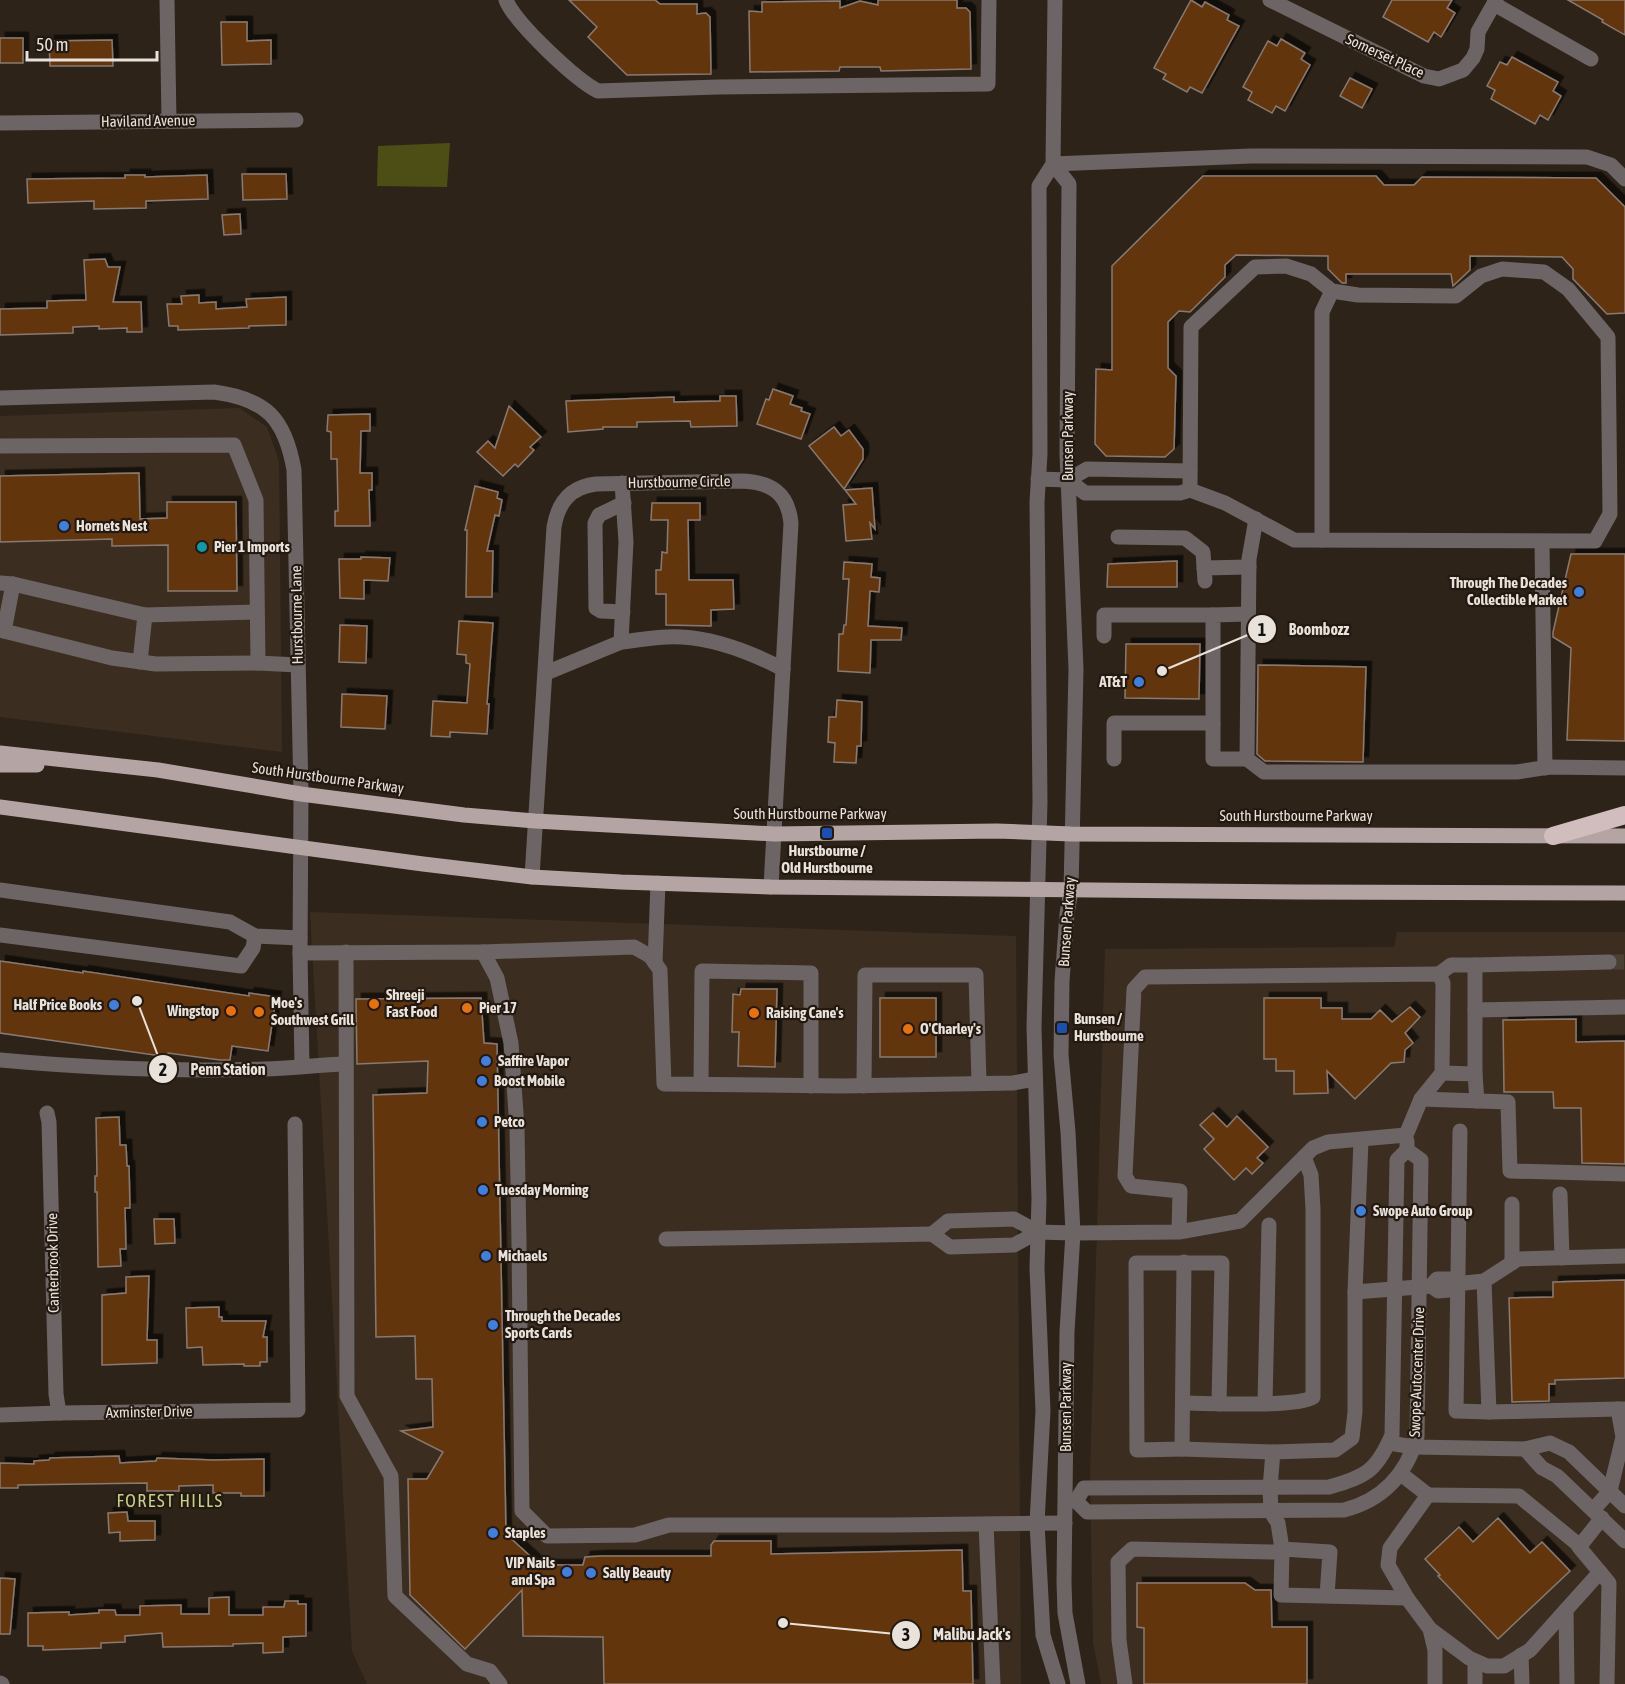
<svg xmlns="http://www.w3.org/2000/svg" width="1625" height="1684" font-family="'Asap Condensed',sans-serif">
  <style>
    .commercial { fill: #3b2e20 }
    .green { fill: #4d4e15 }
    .building { fill: #633511; stroke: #897a71; stroke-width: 1.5; filter: url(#shadow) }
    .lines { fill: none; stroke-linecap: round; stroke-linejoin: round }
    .minor-tunnel { stroke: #494036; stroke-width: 15; stroke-dasharray: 15 8; stroke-linecap: butt }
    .minor { stroke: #6d6465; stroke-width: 15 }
    .major { stroke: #b5a4a4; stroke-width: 15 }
    .highway { stroke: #d1bdbd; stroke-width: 18 }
    .shop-dot { fill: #3f7fe0; stroke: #231910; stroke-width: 2 }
    .culture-dot { fill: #0f9aa8; stroke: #231910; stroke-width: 2 }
    .transit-dot { fill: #1a4fb4; stroke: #231910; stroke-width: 2 }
    .food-dot { fill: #e8710a; stroke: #231910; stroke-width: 2 }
    .labels { text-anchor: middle; stroke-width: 4.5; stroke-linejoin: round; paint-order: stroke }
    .street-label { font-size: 15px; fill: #e9e2db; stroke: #231910 }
    .poi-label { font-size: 15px; font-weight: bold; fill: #e9e2db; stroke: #231910; text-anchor: start }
    .quarter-label { font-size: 18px; letter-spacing: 1.5px; fill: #c3d287; stroke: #231910 }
    .leader { fill: none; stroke: #e9e2db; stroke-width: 2 }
    .callout-dot { fill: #e9e2db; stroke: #231910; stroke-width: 2 }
    .mark-label { font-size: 18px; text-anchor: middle; font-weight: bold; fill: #111 }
    .callout-label { font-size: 16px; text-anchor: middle; font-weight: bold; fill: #e9e2db; stroke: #231910; stroke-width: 4.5; stroke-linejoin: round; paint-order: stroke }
  </style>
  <defs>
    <filter id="shadow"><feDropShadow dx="5.5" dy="-5.5" stdDeviation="0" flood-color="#0009"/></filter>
  </defs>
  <rect width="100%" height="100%" fill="#2d2319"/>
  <!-- commercial -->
  <g class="commercial">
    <path d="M239,408L267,427L279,461L282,752L0,717V416Z"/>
    <path d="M310,912L1016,936L1021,1684H367L352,1651Z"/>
    <path d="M1397,932H1625V1684H1101L1093,1642L1090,1473L1105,949L1394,947Z"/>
  </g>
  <!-- green -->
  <path class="green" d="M450,143L447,187L377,186L378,146Z"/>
  <!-- building -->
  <g class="building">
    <path d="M569,0H655L660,4H697V14L706,13L710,17L711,74L627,75L588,37L597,27Z"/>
    <path d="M878,0H957V8H966L970,12L971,69L881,71L880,67H840L839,71L750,72L749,11L762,12V2L840,1V8L860,1L878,5Z"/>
    <path d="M1191,0L1202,7L1205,2L1229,15L1227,20L1239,26L1202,93L1190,87L1187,92L1163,79L1166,74L1154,68Z"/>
    <path d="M1392,0H1452L1447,8L1455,13L1441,37L1434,32L1428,42L1383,17Z"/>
    <path d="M1568,0H1625V35L1602,22L1603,20Z"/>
    <path d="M221,22H247V41L271,40V64L222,65Z"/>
    <rect x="0" y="38" width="23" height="25"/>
    <path d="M1281,39L1305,53L1301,59L1310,65L1285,111L1276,106L1272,113L1248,100L1252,92L1243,87L1268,41L1277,46Z"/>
    <path d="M112,40L113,66H50L49,41Z"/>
    <path d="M1512,57L1558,82L1553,91L1561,96L1548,120L1540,115L1535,124L1491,99L1495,90L1487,86L1500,62L1507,65Z"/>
    <path d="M1350,78L1372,89L1362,108L1340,96Z"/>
    <path d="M242,174H286L287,199L243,200Z"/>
    <path d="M125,175H145V177L207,175L208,199L146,201V208L94,209V201L28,203L27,179L125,178Z"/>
    <path d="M1203,176H1376L1384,185H1414L1422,177L1596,178L1625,207V313L1607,314L1573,279V269L1562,257L1470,256V270L1453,286L1451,274H1346V283H1342L1328,269V256L1236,255L1225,265V277L1190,312L1179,311L1168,322V368L1176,376L1174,449L1165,457L1106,456L1095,444L1096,369L1112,370V266Z"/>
    <path d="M240,214L241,234L224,235L222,215Z"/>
    <path d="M105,259L108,267H120L113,302H141L142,332H127V328L99,329V326L73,327V333L0,335V309L47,308V301L86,300L84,260Z"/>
    <path d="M199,295V303L216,302V309L247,307L246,299L286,297V325L249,326V328L178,330V326H169L167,304H182L181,296Z"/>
    <path d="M773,389L793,396L790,404L802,408L801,411L810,414L801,439L757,424L766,399L769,400Z"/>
    <path d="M720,396H736L737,426L691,427L690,421L637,422V427H603V429L568,432L566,401L674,397V402L720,401Z"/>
    <path d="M509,406L541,437L530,447L534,450L518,467L515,464L503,476L477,452L488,441L495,448Z"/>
    <path d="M370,414V431H361L360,473H372V490H369L370,526H335V511H338L337,459H331V432L327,431L328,415Z"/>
    <path d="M834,427L841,436L849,430L863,449V459L844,489L809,446Z"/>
    <path d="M139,473L140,519L167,518V502H236L237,591H168V545L112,546V539L0,542V476Z"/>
    <path d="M475,486L498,492L497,498L502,500L499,516L495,515L487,551H493L492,597H466L467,530H465Z"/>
    <path d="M872,488L875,529L870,523L872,539L846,541L843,505L856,504L845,490Z"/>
    <path d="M652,503H700V520H688L689,580H733L734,609L711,610V626L666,625V594H656V570H661L662,552L667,553L668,520H651Z"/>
    <path d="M1571,554H1625V741L1567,740L1571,648L1553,637V632Z"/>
    <path d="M361,557L390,558L388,581L364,580V599L340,598L339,559H361Z"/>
    <path d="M1177,561V587H1107L1108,564Z"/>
    <path d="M844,562L872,564L871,577L880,578L879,592L870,591L868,626L902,628L901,640H871L870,673L838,671L839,634H843L844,625H846L849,579H843Z"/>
    <path d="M459,621L493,623L487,704H489L487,734L450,732V737L431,736L433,701L467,703L470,664L466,663V655L457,654Z"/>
    <path d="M340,625L367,626L366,663L339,662Z"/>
    <path d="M1126,644H1200L1199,699L1125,698Z"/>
    <path d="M1258,665L1366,667L1363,762L1265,761L1257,754Z"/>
    <path d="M342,694L387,696L385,729L341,727Z"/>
    <path d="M837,700L862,702L861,746H857L856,763L834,762L835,743L828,742L829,717H836Z"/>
    <path d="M0,961L83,973V971L249,996V993L276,997L268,1051L232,1046L230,1060H220L168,1053V1057L0,1033Z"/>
    <path d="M741,989H777L775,1067L738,1066L739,1032H732L733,994L740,995Z"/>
    <path d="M481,998L484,1043L497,1044L506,1534L540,1565H583L585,1557L601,1556H711V1545L714,1541H771V1554L962,1550L963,1591H971L973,1684H604L603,1637L523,1636L522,1590L465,1649L410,1595L408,1479H427L443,1452L401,1431L433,1427L432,1379H416L415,1336L376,1337L373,1095L427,1093L428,1061L357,1064L356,999Z"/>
    <rect x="880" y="998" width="56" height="59"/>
    <path d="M1264,998H1321V1008H1342V1019H1371L1380,1010L1392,1022L1410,1007L1420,1017L1405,1033L1413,1043L1405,1050L1404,1062L1391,1063L1355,1099L1327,1071L1328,1093L1294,1094V1071H1276V1059H1264Z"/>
    <path d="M1576,1019V1042L1625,1041V1164L1582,1163L1581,1108H1554L1553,1092H1504L1503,1020Z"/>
    <path d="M1213,1113L1227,1127L1237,1116L1268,1147L1257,1158L1263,1163L1252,1174L1246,1168L1234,1180L1204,1149L1214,1139L1200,1125Z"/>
    <path d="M119,1117L120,1145H126L127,1166H129L130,1208H125L126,1249H120L121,1266L98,1267L97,1192H95V1176H97L96,1118Z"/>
    <path d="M154,1219H174L175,1243L155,1244Z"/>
    <path d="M149,1276L147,1340H157V1363L102,1365V1295L126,1293V1277Z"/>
    <path d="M1625,1280V1378L1555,1380V1384H1549V1401L1512,1402L1509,1298L1553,1297V1282Z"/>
    <path d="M219,1307V1317H222V1321H266L263,1337H267V1362H260V1366H244V1364L203,1365L202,1347L187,1348L186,1308Z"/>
    <path d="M119,1456L120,1463L156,1461L157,1458L213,1460L264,1459V1496H241V1493H213V1485L179,1486V1491H147V1483L18,1485V1488H0V1463L34,1464V1461L49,1460L50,1458Z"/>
    <path d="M127,1512L128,1521H155V1540L120,1541V1532L109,1533L108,1513Z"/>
    <path d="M1498,1518L1530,1553L1542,1542L1570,1571L1498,1639L1438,1576L1440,1575L1425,1559L1459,1527L1473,1542Z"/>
    <path d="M0,1578L15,1579L10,1634H0Z"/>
    <path d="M1137,1583H1245L1255,1590H1271L1272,1627H1307V1684H1144V1628L1137,1627Z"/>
    <path d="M229,1597V1615H263V1607H284L285,1601H298V1604H306V1636L283,1637V1652L263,1653V1643L233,1644V1646L163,1647L162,1633L125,1636V1642L101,1643V1648L43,1650V1646H28V1613L69,1612V1615L99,1613V1610H115L116,1615H140V1606L181,1605V1614H209V1598Z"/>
  </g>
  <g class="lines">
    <!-- minor-tunnel -->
    <path class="minor-tunnel" d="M1609,962H1625"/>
    <!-- minor -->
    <g class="minor">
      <path d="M167,0L169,121"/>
      <path d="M506,0C515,23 576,80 598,91L718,87L988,84L989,0"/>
      <path d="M1055,0L1053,164L1039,186L1040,454L1037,502L1040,802L1034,1027L1039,1199L1037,1268L1043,1411L1037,1523L1043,1635L1058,1684"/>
      <path d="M1270,0L1424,76L1439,79L1463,70L1473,58L1477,49L1478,32L1496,0"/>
      <path d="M1494,4L1591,59"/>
      <path d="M0,123L296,120"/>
      <path d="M1053,164L1069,184L1067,454L1076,669L1071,890L1067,914L1062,981L1061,1055L1068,1132L1073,1233L1067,1332L1064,1582L1065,1613L1078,1684"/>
      <path d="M1053,164L1251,156L1587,157L1611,165L1625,179"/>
      <path d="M0,398L214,392C266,399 285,418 294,470L301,794L300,953L483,952L497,978L511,1043L514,1084L517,1128L519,1243L522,1511L547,1536L635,1535L669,1525H895L1065,1523"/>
      <path d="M0,446L234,445L256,500L258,663L298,665"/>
      <path d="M1038,479L1068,480L1087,469L1190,471"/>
      <path d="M1068,480L1085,493H1180L1190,490L1225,503L1294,540L1595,541L1610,514L1608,337L1568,289L1544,272L1502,269L1481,276L1456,296L1358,295L1332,291L1311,274L1286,266L1255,267L1191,327L1190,490"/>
      <path d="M1256,519L1249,559L1247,759L1264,772H1517L1549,767L1625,768"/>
      <path d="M1118,537L1185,538L1203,552L1205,581"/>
      <path d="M1322,540V312L1332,291"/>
      <path d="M1542,542L1545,768"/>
      <path d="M1204,568L1249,567"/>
      <path d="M0,583L13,584L145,615L257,612"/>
      <path d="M623,612L601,611L596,608L595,523L599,515L624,503"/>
      <path d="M0,630L112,658L156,664L258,663"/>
      <path d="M4,631L13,584"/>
      <path d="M1104,636V615H1213"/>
      <path d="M621,642C641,640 662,635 682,637C717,639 752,653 783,669"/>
      <path d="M140,662L145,615"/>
      <path d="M546,673L621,642L626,542L622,483"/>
      <path d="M1114,759V723H1213"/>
      <path d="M1247,759H1213V615L1248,614"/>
      <path d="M532,877L554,527C558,503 570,487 596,484L741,481C770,482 788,492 791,523L771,887"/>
      <path d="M0,890L230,922L255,936L300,938"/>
      <path d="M0,935L241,966L253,948L255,936"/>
      <path d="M346,952L347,1396L391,1476L395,1596L467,1664L490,1671L500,1684"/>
      <path d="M483,952L634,947L650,956L660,970L664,1084L842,1086L1013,1083L1035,1079"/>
      <path d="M300,953L302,1066"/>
      <path d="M655,963L658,883"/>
      <path d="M1475,965L1609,962"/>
      <path d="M1439,974L1451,965H1475V1074"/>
      <path d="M1475,1010L1625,1007"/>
      <path d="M0,1060C88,1068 176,1072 264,1069C292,1068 319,1065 346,1064"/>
      <path d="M1442,1073L1475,1074L1477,1101"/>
      <path d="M701,1084L702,971L811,973V1086"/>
      <path d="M864,1086L865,975H976L979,1083"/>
      <path d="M1421,1099L1508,1102L1510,1171L1625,1174"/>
      <path d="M47,1113L49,1122L56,1394L59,1413"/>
      <path d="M1460,1131L1456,1411L1489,1412L1484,1281"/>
      <path d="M1560,1194L1562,1258"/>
      <path d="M932,1234L948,1221L1014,1219L1038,1232L1073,1233L1179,1232L1240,1221L1313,1148L1328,1142L1406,1135L1421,1099L1442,1073L1443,983L1439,974L1145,977L1134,989L1125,1176L1131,1186L1180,1191L1179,1232"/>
      <path d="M666,1239L932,1234L950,1247L1014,1245L1038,1232"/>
      <path d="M1184,1262L1182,1449L1273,1452L1335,1450L1352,1438L1355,1412V1292L1431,1286L1438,1291L1449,1290L1455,1284L1484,1281L1518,1259L1625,1256"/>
      <path d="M1512,1263V1204"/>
      <path d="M1431,1286L1437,1279H1450L1455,1284"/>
      <path d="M1355,1292L1361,1140"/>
      <path d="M1183,1403C1206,1403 1297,1408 1313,1397V1209L1311,1175L1304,1157"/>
      <path d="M1265,1403L1269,1225"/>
      <path d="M1489,1412L1618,1409"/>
      <path d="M0,1415L59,1413L298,1410L295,1124"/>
      <path d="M1389,1443L1414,1447L1525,1449"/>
      <path d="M1182,1449L1137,1450L1136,1263H1222L1219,1404"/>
      <path d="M1401,1474L1428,1495L1390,1548L1388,1565L1407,1598L1430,1629L1435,1650V1684"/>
      <path d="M1428,1495L1519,1496L1580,1546"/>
      <path d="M1066,1501H1076L1087,1512L1344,1510C1383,1500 1406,1475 1417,1437L1421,1160L1407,1150"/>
      <path d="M1076,1501L1084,1488L1329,1487C1366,1476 1376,1472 1392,1435L1397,1160L1407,1150V1141"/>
      <path d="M1625,1506L1569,1452L1550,1443L1525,1449L1542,1468L1557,1476L1625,1541"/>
      <path d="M1593,1510L1610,1491L1623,1437L1618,1409H1625"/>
      <path d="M1602,1518L1579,1547L1609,1583L1607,1684"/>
      <path d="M986,1524L993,1684"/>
      <path d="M1327,1596L1330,1552L1282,1549L1281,1595L1407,1598"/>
      <path d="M1566,1610L1567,1684"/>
      <path d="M1430,1629L1469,1658L1487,1666H1504L1530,1650L1600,1572"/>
      <path d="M1521,1655L1522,1684"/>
      <path d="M1475,1661V1684"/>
      <path d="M0,1683L2,1684"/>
      <path d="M1125,1684L1119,1640L1118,1562L1132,1549L1275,1552L1282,1549L1278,1523L1271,1512L1270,1488L1273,1452"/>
    </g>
    <!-- major -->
    <g class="major">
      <path d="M0,753L158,770L301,794L464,815L535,821L774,834L997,831L1071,834L1625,836"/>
      <path d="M0,765H37"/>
      <path d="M0,807L423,864L532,877L621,882L771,887L1298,892L1625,893"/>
    </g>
    <!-- highway -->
    <path class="highway" d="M1553,836L1625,815"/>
  </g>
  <!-- markers -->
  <g class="shop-dot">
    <circle cx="64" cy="526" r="6"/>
    <circle cx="1579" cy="592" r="6"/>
    <circle cx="1139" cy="682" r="6"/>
    <circle cx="114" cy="1005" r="6"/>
    <circle cx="486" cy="1061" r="6"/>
    <circle cx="482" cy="1081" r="6"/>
    <circle cx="482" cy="1122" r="6"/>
    <circle cx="483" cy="1190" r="6"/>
    <circle cx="1361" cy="1211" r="6"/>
    <circle cx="486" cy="1256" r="6"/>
    <circle cx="493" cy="1325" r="6"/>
    <circle cx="493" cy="1533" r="6"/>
    <circle cx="567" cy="1572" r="6"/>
    <circle cx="591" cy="1573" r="6"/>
  </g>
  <circle class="culture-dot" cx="202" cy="547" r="6"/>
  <g class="transit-dot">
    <rect x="821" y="827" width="12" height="12" rx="3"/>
    <rect x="1056" y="1022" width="12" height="12" rx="3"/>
  </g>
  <g class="food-dot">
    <circle cx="374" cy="1004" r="6"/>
    <circle cx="467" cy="1008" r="6"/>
    <circle cx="231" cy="1011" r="6"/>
    <circle cx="259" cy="1012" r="6"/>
    <circle cx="754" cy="1013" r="6"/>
    <circle cx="908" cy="1029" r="6"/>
  </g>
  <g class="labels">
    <!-- street labels -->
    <g class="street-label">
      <text transform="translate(1385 56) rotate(25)" y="5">Somerset Place</text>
      <text transform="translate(148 121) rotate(-1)" y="5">Haviland Avenue</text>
      <text transform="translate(1068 436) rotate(-90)" y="5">Bunsen Parkway</text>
      <text transform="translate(679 482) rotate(-1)" y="5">Hurstbourne Circle</text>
      <text transform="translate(297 615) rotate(-91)" y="5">Hurstbourne Lane</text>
      <text transform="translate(328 778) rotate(8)" y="5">South Hurstbourne Parkway</text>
      <text x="810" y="819">South Hurstbourne Parkway</text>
      <text x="1296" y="821">South Hurstbourne Parkway</text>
      <text transform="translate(1067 922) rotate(-86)" y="5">Bunsen Parkway</text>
      <text transform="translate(53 1263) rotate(-91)" y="5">Canterbrook Drive</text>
      <text transform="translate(1417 1372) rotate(-88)" y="5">Swope Autocenter Drive</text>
      <text transform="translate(1066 1407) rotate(-90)" y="5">Bunsen Parkway</text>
      <text transform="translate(149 1412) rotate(-1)" y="5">Axminster Drive</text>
    </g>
    <!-- poi labels -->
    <g class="poi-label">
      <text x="76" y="531">Hornets Nest</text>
      <text x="214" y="552">Pier 1 Imports</text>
      <text x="1567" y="588" text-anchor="end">Through The Decades<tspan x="1567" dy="17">Collectible Market</tspan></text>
      <text x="1127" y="687" text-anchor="end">AT&amp;T</text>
      <text x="827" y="856" text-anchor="middle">Hurstbourne /<tspan x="827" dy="17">Old Hurstbourne</tspan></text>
      <text x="386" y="1000">Shreeji<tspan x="386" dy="17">Fast Food</tspan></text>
      <text x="271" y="1008">Moe's<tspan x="271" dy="17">Southwest Grill</tspan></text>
      <text x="102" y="1010" text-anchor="end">Half Price Books</text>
      <text x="479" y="1013">Pier 17</text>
      <text x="219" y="1016" text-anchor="end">Wingstop</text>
      <text x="766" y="1018">Raising Cane's</text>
      <text x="1074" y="1024">Bunsen /<tspan x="1074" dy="17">Hurstbourne</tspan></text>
      <text x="920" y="1034">O'Charley's</text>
      <text x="498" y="1066">Saffire Vapor</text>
      <text x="494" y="1086">Boost Mobile</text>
      <text x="494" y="1127">Petco</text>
      <text x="495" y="1195">Tuesday Morning</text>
      <text x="1373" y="1216">Swope Auto Group</text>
      <text x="498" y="1261">Michaels</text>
      <text x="505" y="1321">Through the Decades<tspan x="505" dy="17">Sports Cards</tspan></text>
      <text x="505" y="1538">Staples</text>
      <text x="555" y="1568" text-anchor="end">VIP Nails<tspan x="555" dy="17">and Spa</tspan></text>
      <text x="603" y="1578">Sally Beauty</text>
    </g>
    <!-- quarter labels -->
    <g class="quarter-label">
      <text x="170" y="1507">FOREST HILLS</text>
    </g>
  </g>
  <!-- callouts -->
  <path class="leader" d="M1162 671L1262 629M137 1001L163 1069M783 1623L906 1635"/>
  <g class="callout-dot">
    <circle cx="1162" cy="671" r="6"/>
    <circle cx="137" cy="1001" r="6"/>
    <circle cx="783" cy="1623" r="6"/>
    <circle cx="1262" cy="629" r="15"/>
    <circle cx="163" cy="1069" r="15"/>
    <circle cx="906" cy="1635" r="15"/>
  </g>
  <g class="mark-label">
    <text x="1262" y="636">1</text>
    <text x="163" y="1076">2</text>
    <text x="906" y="1641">3</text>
  </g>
  <g class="callout-label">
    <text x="1319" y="635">Boombozz</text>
    <text x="228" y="1075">Penn Station</text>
    <text x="972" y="1640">Malibu Jack's</text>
  </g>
  <!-- scale -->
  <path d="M27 51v9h130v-9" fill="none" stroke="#e9e2db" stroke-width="3"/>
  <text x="36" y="51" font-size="18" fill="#e9e2db" stroke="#231910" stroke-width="4.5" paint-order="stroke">50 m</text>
</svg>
